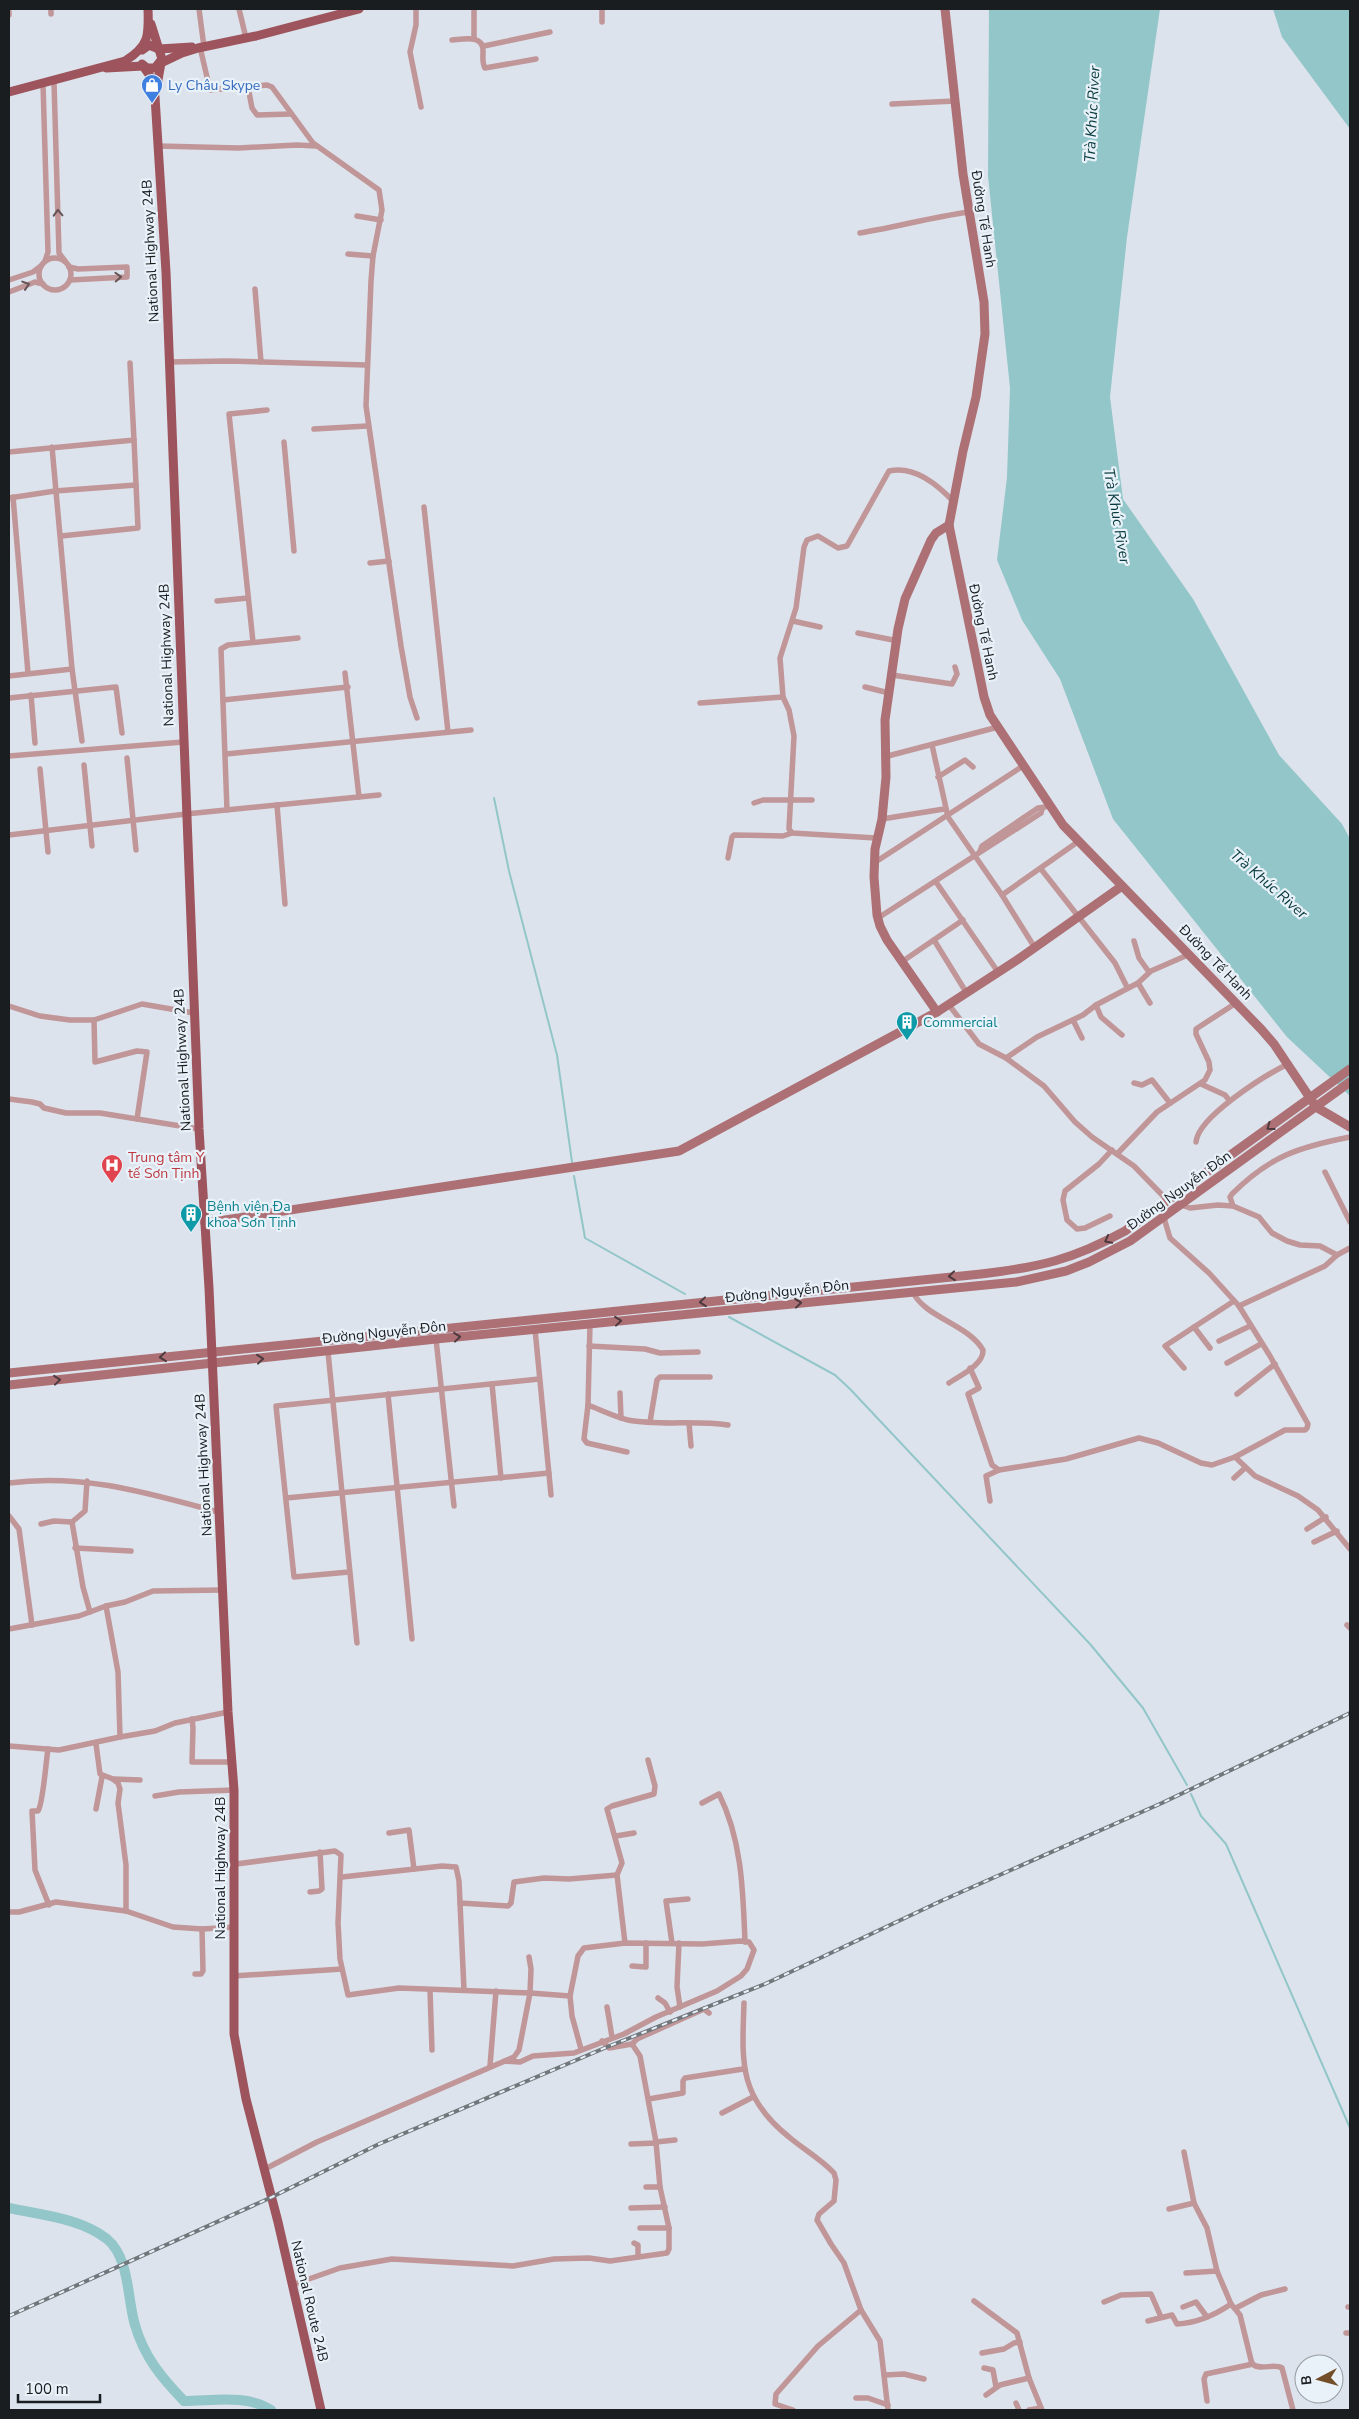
<svg xmlns="http://www.w3.org/2000/svg" width="1359" height="2419" font-family="'Nunito Sans',sans-serif">
  <style>
    .water { fill: #92c6c9 }
    .lines { fill: none; stroke-linecap: round; stroke-linejoin: round }
    .stream { stroke: #92c6c9; stroke-width: 2 }
    .river { stroke: #92c6c9; stroke-width: 10 }
    .street { stroke: #c09698; stroke-width: 5.5 }
    .secondary { stroke: #ad7075; stroke-width: 9 }
    .primary { stroke: #9d545c; stroke-width: 9 }
    .rail-casing { stroke: #72777c; stroke-width: 4 }
    .rail { stroke: #e9f1f9; stroke-width: 2; stroke-dasharray: 5.5; stroke-linecap: butt }
    .oneway { stroke: #655356 }
    .oneway2 { stroke: #4d3a3e }
    .labels { text-anchor: middle; stroke-width: 4.5; stroke-linejoin: round; paint-order: stroke }
    .shop-label { font-size: 14px; fill: #366cbe; stroke: #e9f1f9; text-anchor: start }
    .street-label { font-size: 14px; fill: #1a1d20; stroke: #e9f1f9 }
    .culture-label { font-size: 14px; fill: #0d838f; stroke: #e9f1f9; text-anchor: start }
    .health-label { font-size: 14px; fill: #be3a42; stroke: #e9f1f9; text-anchor: start }
    .water-label { font-size: 15px; font-style: italic; fill: #063a3c; stroke: #e9f1f9 }
  </style>
  <rect width="100%" height="100%" fill="#dce3ec"/>
  <!-- water -->
  <g class="water">
    <path d="M989,9H1160L1127,237L1110,397L1123,499L1193,599L1279,755L1342,824L1350,839V1096L1287,1037L1113,819L1060,679L1022,620L997,560L1007,477L1010,388L988,176Z"/>
    <path d="M1273,9H1350V129L1282,37Z"/>
  </g>
  <g class="lines">
    <!-- stream -->
    <g class="stream">
      <path d="M494,798L509,871L557,1055L572,1162"/>
      <path d="M574,1176L585,1238L685,1294"/>
      <path d="M729,1317L835,1375L850,1389L1090,1644L1143,1708L1187,1785"/>
      <path d="M1191,1794L1201,1816L1226,1844L1350,2128"/>
    </g>
    <!-- river -->
    <path class="river" d="M9,2208C41,2215 80,2218 107,2239C130,2258 127,2299 135,2325C144,2357 162,2378 184,2401C212,2401 247,2394 271,2410"/>
    <!-- street -->
    <g class="street">
      <path d="M51,9V14"/>
      <path d="M199,9L204,47"/>
      <path d="M239,9L246,38"/>
      <path d="M416,9V25L410,52L421,107"/>
      <path d="M474,9V39"/>
      <path d="M602,9V22"/>
      <path d="M9,12V15"/>
      <path d="M452,40C464,39 484,34 483,52C483,58 482,63 485,68L536,59"/>
      <path d="M484,46L550,32"/>
      <path d="M200,47L210,90L267,85L272,87L313,143L379,190L382,210L373,256L371,281L366,406L401,646L410,697L417,718"/>
      <path d="M54,82L59,253L65,261"/>
      <path d="M43,84L48,252L45,261"/>
      <path d="M248,87L252,108L257,115L291,114"/>
      <path d="M892,104L955,101"/>
      <path d="M158,146L239,148L297,145L316,146"/>
      <path d="M357,216L381,220"/>
      <path d="M860,233C897,227 932,217 969,212"/>
      <path d="M348,254L373,256"/>
      <circle cx="55" cy="274" r="16"/>
      <path d="M69,267L78,269L127,267V277L70,280"/>
      <path d="M9,280L33,272L41,266"/>
      <path d="M255,289L261,362"/>
      <path d="M9,292L35,282L43,284"/>
      <path d="M169,362L228,361L366,365"/>
      <path d="M314,429L367,426"/>
      <path d="M284,442L294,551"/>
      <path d="M52,447L72,669L82,741"/>
      <path d="M9,452L134,440L130,363"/>
      <path d="M13,497L28,673"/>
      <path d="M9,498L55,491L136,485"/>
      <path d="M424,507L448,732"/>
      <path d="M61,536L138,528L134,440"/>
      <path d="M370,563L389,561"/>
      <path d="M217,601L248,598"/>
      <path d="M793,621L820,627"/>
      <path d="M858,633L898,641"/>
      <path d="M253,642L229,414L267,410"/>
      <path d="M345,673L359,797"/>
      <path d="M892,675L952,684L957,674L955,667"/>
      <path d="M9,676L72,669"/>
      <path d="M865,687L889,693"/>
      <path d="M31,695L35,743"/>
      <path d="M9,698L116,687L122,733"/>
      <path d="M223,700L348,687"/>
      <path d="M700,703L783,697"/>
      <path d="M932,745L948,817L1002,895L1035,948"/>
      <path d="M226,754L471,730"/>
      <path d="M9,756L183,742"/>
      <path d="M884,757L998,727"/>
      <path d="M127,758L136,850"/>
      <path d="M84,765L92,846"/>
      <path d="M40,769L48,852"/>
      <path d="M938,777L965,760L973,767"/>
      <path d="M754,803L763,800H812"/>
      <path d="M277,805L285,904"/>
      <path d="M227,810L221,649L228,645L298,638"/>
      <path d="M882,819L944,809"/>
      <path d="M9,835L186,814L379,795"/>
      <path d="M876,838L792,833L789,829L794,736L789,710L783,697L780,658L796,608L804,547L807,540L818,536L838,548L847,546L889,471C914,465 937,484 953,501"/>
      <path d="M980,851L982,846L1038,808L1045,807"/>
      <path d="M728,858L732,837L734,835L783,836L792,833"/>
      <path d="M874,863L1023,766"/>
      <path d="M1041,869L1115,963L1127,987"/>
      <path d="M936,882L998,972"/>
      <path d="M1002,895L1079,841"/>
      <path d="M878,918L1041,813L1042,809"/>
      <path d="M934,940L966,992"/>
      <path d="M1134,941L1139,958L1149,972"/>
      <path d="M903,961L963,920"/>
      <path d="M1138,983L1150,1003"/>
      <path d="M949,1005L979,1044L1006,1058L1044,1086L1075,1122L1092,1137L1134,1166L1168,1201"/>
      <path d="M1096,1005L1101,1017L1122,1035"/>
      <path d="M9,1006L40,1016L70,1020H94L142,1004L194,1013"/>
      <path d="M94,1020L95,1062L137,1051L147,1052L137,1119"/>
      <path d="M1073,1020L1082,1038"/>
      <path d="M1006,1058L1037,1037L1083,1015L1096,1005L1138,983L1151,971L1190,954"/>
      <path d="M1134,1083L1142,1085L1152,1080L1170,1103"/>
      <path d="M1201,1084L1225,1095L1229,1100"/>
      <path d="M9,1099L32,1102L40,1104L44,1108L66,1113H100L199,1129"/>
      <path d="M1196,1142C1198,1117 1264,1076 1286,1065"/>
      <path d="M1117,1154L1157,1112L1205,1080L1210,1070L1209,1062L1196,1034V1029L1236,1003"/>
      <path d="M1325,1172L1350,1222"/>
      <path d="M1181,1205L1190,1208L1218,1205L1233,1206L1259,1217L1272,1233L1287,1241L1300,1245L1320,1246L1337,1255"/>
      <path d="M1233,1206L1230,1197L1232,1194C1270,1156 1299,1147 1350,1137"/>
      <path d="M1110,1216L1085,1228L1077,1229L1067,1220L1063,1200L1065,1191L1099,1164L1112,1150"/>
      <path d="M913,1292C924,1317 968,1324 983,1350C984,1365 959,1376 949,1383"/>
      <path d="M1239,1306L1325,1266L1337,1255L1350,1248"/>
      <path d="M590,1324L588,1405L584,1439L587,1443L627,1452"/>
      <path d="M1194,1327L1210,1348"/>
      <path d="M535,1329L551,1495"/>
      <path d="M436,1339L454,1506"/>
      <path d="M1219,1341L1250,1326"/>
      <path d="M589,1346L645,1349L660,1353L698,1352"/>
      <path d="M328,1352L357,1643"/>
      <path d="M1227,1363L1261,1344"/>
      <path d="M970,1368L979,1388L968,1394L992,1465L999,1470"/>
      <path d="M1184,1368L1165,1346L1234,1301"/>
      <path d="M492,1384L501,1478"/>
      <path d="M620,1393L621,1418"/>
      <path d="M388,1394L412,1639"/>
      <path d="M1237,1394L1275,1364"/>
      <path d="M588,1405C601,1410 615,1417 628,1420C659,1426 696,1420 728,1425"/>
      <path d="M650,1422L657,1380L660,1377H710"/>
      <path d="M689,1423L691,1446"/>
      <path d="M1235,1457L1255,1476L1298,1496L1318,1510L1350,1549"/>
      <path d="M1234,1478L1245,1468"/>
      <path d="M87,1481L85,1511L72,1522L83,1587L90,1612"/>
      <path d="M9,1483C82,1473 148,1493 218,1512"/>
      <path d="M286,1498L549,1473"/>
      <path d="M990,1501L986,1476L999,1470L1066,1459L1139,1438L1158,1443L1201,1463L1212,1465L1235,1457L1285,1430H1305L1307,1428L1308,1424L1270,1356L1239,1306L1209,1273L1170,1238L1164,1218"/>
      <path d="M9,1516L19,1529L32,1625"/>
      <path d="M41,1524L54,1521L72,1522"/>
      <path d="M1307,1529L1326,1517"/>
      <path d="M1314,1542L1337,1531"/>
      <path d="M75,1548L131,1551"/>
      <path d="M349,1572L294,1577L276,1406L539,1379"/>
      <path d="M1347,1625L1350,1628"/>
      <path d="M9,1629L79,1616L106,1606L125,1602L153,1591L222,1590"/>
      <path d="M192,1719L193,1728L192,1762H232"/>
      <path d="M120,1737L155,1731L175,1723L228,1712"/>
      <path d="M96,1744L100,1774L113,1779L118,1783L120,1789L118,1803L126,1865V1911"/>
      <path d="M9,1746L59,1750L120,1737L118,1672L106,1606"/>
      <path d="M48,1749C46,1761 43,1804 38,1811H32L35,1870L49,1905"/>
      <path d="M113,1779L140,1780"/>
      <path d="M155,1796L179,1792L234,1790"/>
      <path d="M702,1803L719,1794C742,1840 743,1891 745,1942"/>
      <path d="M96,1809L102,1777"/>
      <path d="M389,1833L409,1830L414,1869"/>
      <path d="M616,1836L634,1833"/>
      <path d="M236,1864L335,1851L341,1855L338,1923L340,1959L348,1995L399,1988L530,1993L531,1969L529,1957"/>
      <path d="M342,1877L442,1866L456,1867L459,1881L464,1990"/>
      <path d="M310,1892L319,1891L322,1889L320,1852"/>
      <path d="M460,1903L508,1906L511,1903L514,1882L544,1878L569,1879L617,1875"/>
      <path d="M9,1912H19L56,1902L126,1911L173,1927L202,1929L235,1927"/>
      <path d="M625,1943L617,1875L622,1863L607,1809L612,1806L654,1794L655,1786L648,1760"/>
      <path d="M672,1943L666,1901L688,1899"/>
      <path d="M679,1943L677,1987L680,2007"/>
      <path d="M632,1966L646,1967V1943"/>
      <path d="M195,1974H201L203,1971L202,1929"/>
      <path d="M233,1976L342,1969"/>
      <path d="M430,1990L432,2050"/>
      <path d="M570,1996L572,2016L581,2049"/>
      <path d="M658,1998L665,2003L670,2012"/>
      <path d="M744,2003C742,2062 738,2096 789,2137C803,2149 821,2159 834,2173L836,2180L834,2201L819,2214L817,2220L831,2244L844,2263L861,2310L880,2341L888,2410"/>
      <path d="M607,2007L612,2037"/>
      <path d="M632,2044L637,2039L704,2009L709,2013"/>
      <path d="M490,2066L496,1991"/>
      <path d="M649,2099L683,2093V2081L685,2078L743,2069"/>
      <path d="M722,2113L753,2097"/>
      <path d="M656,2142L675,2140"/>
      <path d="M631,2144L656,2143"/>
      <path d="M1184,2152L1194,2203L1207,2228L1217,2271L1231,2304"/>
      <path d="M265,2169L317,2142L514,2057L519,2050L530,1993L570,1996L578,1956L584,1948L625,1943L702,1944L741,1941L749,1942L754,1950L747,1969L741,1976L717,1991L656,2017L624,2034L574,2053L533,2056L520,2062L504,2061"/>
      <path d="M646,2187H660"/>
      <path d="M631,2208L665,2207"/>
      <path d="M1169,2209L1194,2203"/>
      <path d="M640,2228H669"/>
      <path d="M634,2243L638,2245V2257"/>
      <path d="M1186,2273L1217,2271"/>
      <path d="M292,2285L340,2268L392,2259L513,2266L554,2259L589,2258L610,2261L667,2253L669,2249V2228L660,2187L656,2142L640,2056L632,2044L609,2048L602,2041"/>
      <path d="M974,2301L1017,2333L1029,2378L1042,2410"/>
      <path d="M1104,2302L1121,2295L1151,2294L1161,2317"/>
      <path d="M1183,2307L1196,2302L1207,2317"/>
      <path d="M1348,2307H1350"/>
      <path d="M1236,2308L1261,2295L1285,2289"/>
      <path d="M1148,2321L1172,2315L1177,2324C1196,2323 1215,2315 1231,2304L1240,2315L1252,2364C1261,2371 1273,2363 1282,2368L1293,2410"/>
      <path d="M1346,2333H1350"/>
      <path d="M982,2353L1004,2349L1014,2343L1020,2342"/>
      <path d="M984,2368L993,2370L996,2387"/>
      <path d="M885,2375L904,2374L924,2379"/>
      <path d="M986,2395L1000,2385L1029,2378"/>
      <path d="M856,2398H868L888,2405"/>
      <path d="M1207,2401L1204,2379L1206,2374L1253,2364"/>
      <path d="M1016,2403L1019,2410"/>
      <path d="M793,2410L775,2404L776,2394L818,2346L861,2310"/>
      <path d="M1029,2410L1041,2408"/>
    </g>
    <!-- secondary -->
    <g class="secondary">
      <path d="M945,9L963,174L984,302L985,334L976,397L963,451L949,525L984,697L990,715L1063,825L1261,1029L1274,1044L1316,1107L1350,1127"/>
      <path d="M937,1012L887,940L880,926L877,915L874,877L875,849L882,819L886,777L885,720L898,629L905,599L931,540L936,533L949,525"/>
      <path d="M205,1223L679,1151L937,1012L1017,960L1122,886"/>
      <path d="M9,1373L981,1274C1040,1267 1072,1260 1125,1231L1350,1069"/>
      <path d="M9,1385L436,1339L1016,1282L1066,1271L1089,1262L1130,1241L1350,1082"/>
    </g>
    <!-- primary -->
    <g class="primary">
      <path d="M159,49L192,47"/>
      <path d="M142,50L149,45L159,49"/>
      <path d="M142,64L147,68H155L162,59L151,24"/>
      <path d="M106,68L143,66L150,76L155,97L166,272L199,1129L209,1288L228,1712L234,1790V2034L246,2099L278,2222L321,2410"/>
      <path d="M156,91L161,63L182,53L198,48L256,36L359,9"/>
      <path d="M9,92L125,61C149,46 149,36 148,9"/>
    </g>
    <!-- rail casing -->
    <g class="rail-casing">
      <path id="rail" d="M9,2316L272,2197L379,2144L607,2047L765,1984L941,1901L1162,1803L1350,1713"/>
    </g>
    <!-- rail -->
    <use href="#rail" class="rail"/>
  </g>
  <!-- one-way arrows -->
  <defs><path id="oneway-chevron" d="M-2-3.5L2.5 0L-2 3.5" fill="none" stroke-width="1.6" stroke-linecap="round" stroke-linejoin="round" transform="scale(1.25)"/></defs>
  <g class="oneway">
    <use href="#oneway-chevron" transform="translate(58 213) rotate(-92)"/>
    <use href="#oneway-chevron" transform="translate(118 277) rotate(-2)"/>
    <use href="#oneway-chevron" transform="translate(26 285) rotate(-18)"/>
  </g>
  <g class="oneway2">
    <use href="#oneway-chevron" transform="translate(1270 1127) rotate(144)"/>
    <use href="#oneway-chevron" transform="translate(1108 1240) rotate(152)"/>
    <use href="#oneway-chevron" transform="translate(952 1276) rotate(174)"/>
    <use href="#oneway-chevron" transform="translate(703 1302) rotate(174)"/>
    <use href="#oneway-chevron" transform="translate(798 1303) rotate(-6)"/>
    <use href="#oneway-chevron" transform="translate(618 1321) rotate(-6)"/>
    <use href="#oneway-chevron" transform="translate(457 1337) rotate(-6)"/>
    <use href="#oneway-chevron" transform="translate(163 1357) rotate(174)"/>
    <use href="#oneway-chevron" transform="translate(260 1359) rotate(-6)"/>
    <use href="#oneway-chevron" transform="translate(57 1380) rotate(-6)"/>
  </g>
  <!-- icons -->
  <defs>
    <g id="shop-pin" transform="scale(1.125)"><path d="M0 17L-7.5 6A9.5 9.5 0 1 1 7.5 6Z" fill="#3f7fe0" stroke="#e9f1f9"/><path d="M-5-2.5h2.3a2.7 3.5 0 0 1 5.4 0H5L5.5 6h-11ZM-1.5-2.5h3a1.5 2.3 0 0 0-3 0Z" fill="#fff"/></g>
    <g id="building-pin" transform="scale(1.125)"><path d="M0 17L-7.5 6A9.5 9.5 0 1 1 7.5 6Z" fill="#0f9aa8" stroke="#e9f1f9"/><path d="M-4-6H4V6H1V3H-1V6H-4ZM-2.5-4.3h1.7v1.8h-1.7ZM.8-4.3h1.7v1.8H.8ZM-2.5-1h1.7V.8h-1.7ZM.8-1h1.7V.8H.8Z" fill="#fff"/></g>
    <g id="hospital-pin" transform="scale(1.125)"><path d="M0 17L-7.5 6A9.5 9.5 0 1 1 7.5 6Z" fill="#e0444e" stroke="#e9f1f9"/><path d="M-5-5h3v3.5h4V-5h3V5h-3V1.5h-4V5h-3Z" fill="#fff"/></g>
  </defs>
  <g fill-rule="evenodd">
    <use href="#shop-pin" x="152" y="85"/>
    <use href="#building-pin" x="907" y="1022"/>
    <use href="#hospital-pin" x="112" y="1165"/>
    <use href="#building-pin" x="191" y="1214"/>
  </g>
  <g class="labels">
    <!-- shop labels -->
    <g class="shop-label">
      <text x="168" y="90">Ly Châu Skype</text>
    </g>
    <!-- street labels -->
    <g class="street-label">
      <text transform="translate(984 219) rotate(81)" y="5">Đường Tế Hanh</text>
      <text transform="translate(150 251) rotate(-93)" y="5">National Highway 24B</text>
      <text transform="translate(984 632) rotate(78)" y="5">Đường Tế Hanh</text>
      <text transform="translate(166 655) rotate(-92)" y="5">National Highway 24B</text>
      <text transform="translate(1216 962) rotate(46)" y="5">Đường Tế Hanh</text>
      <text transform="translate(182 1060) rotate(-93)" y="5">National Highway 24B</text>
      <text transform="translate(1179 1190) rotate(-36)" y="5">Đường Nguyễn Đôn</text>
      <text transform="translate(787 1291) rotate(-6)" y="5">Đường Nguyễn Đôn</text>
      <text transform="translate(384 1332) rotate(-6)" y="5">Đường Nguyễn Đôn</text>
      <text transform="translate(203 1465) rotate(-93)" y="5">National Highway 24B</text>
      <text transform="translate(220 1868) rotate(-90)" y="5">National Highway 24B</text>
      <text transform="translate(310 2301) rotate(77)" y="5">National Route 24B</text>
    </g>
    <!-- culture labels -->
    <g class="culture-label">
      <text x="923" y="1027">Commercial</text>
      <text x="207" y="1211">Bệnh viện Đa<tspan x="207" dy="16">khoa Sơn Tịnh</tspan></text>
    </g>
    <!-- health labels -->
    <g class="health-label">
      <text x="128" y="1162">Trung tâm Y<tspan x="128" dy="16">tế Sơn Tịnh</tspan></text>
    </g>
    <!-- water labels -->
    <g class="water-label">
      <text transform="translate(1092 114) rotate(-87)" y="5">Trà Khúc River</text>
      <text transform="translate(1117 516) rotate(80)" y="5">Trà Khúc River</text>
      <text transform="translate(1269 884) rotate(41)" y="5">Trà Khúc River</text>
    </g>
  </g>
  <!-- border -->
  <rect width="1359" height="2419" fill="none" stroke="#1a1d20" stroke-width="20"/>
  <!-- north arrow -->
  <g transform="translate(1319 2379) rotate(264)"><circle r="24" fill="#e9f1f9" stroke="#969ca2"/>
  <path d="M0-4L9 19L0 12L-9 19Z" fill="#734f29"/>
  <text y="-8" font-size="14" font-weight="bold" text-anchor="middle" fill="#1a1d20">B</text>
  </g>
  <!-- scale -->
  <path d="M18 2394v8h82v-8" fill="none" stroke="#1a1d20" stroke-width="2.5"/>
  <text x="25" y="2394" font-size="15" fill="#1a1d20" stroke="#e9f1f9" stroke-width="4" paint-order="stroke">100 m</text>
</svg>
